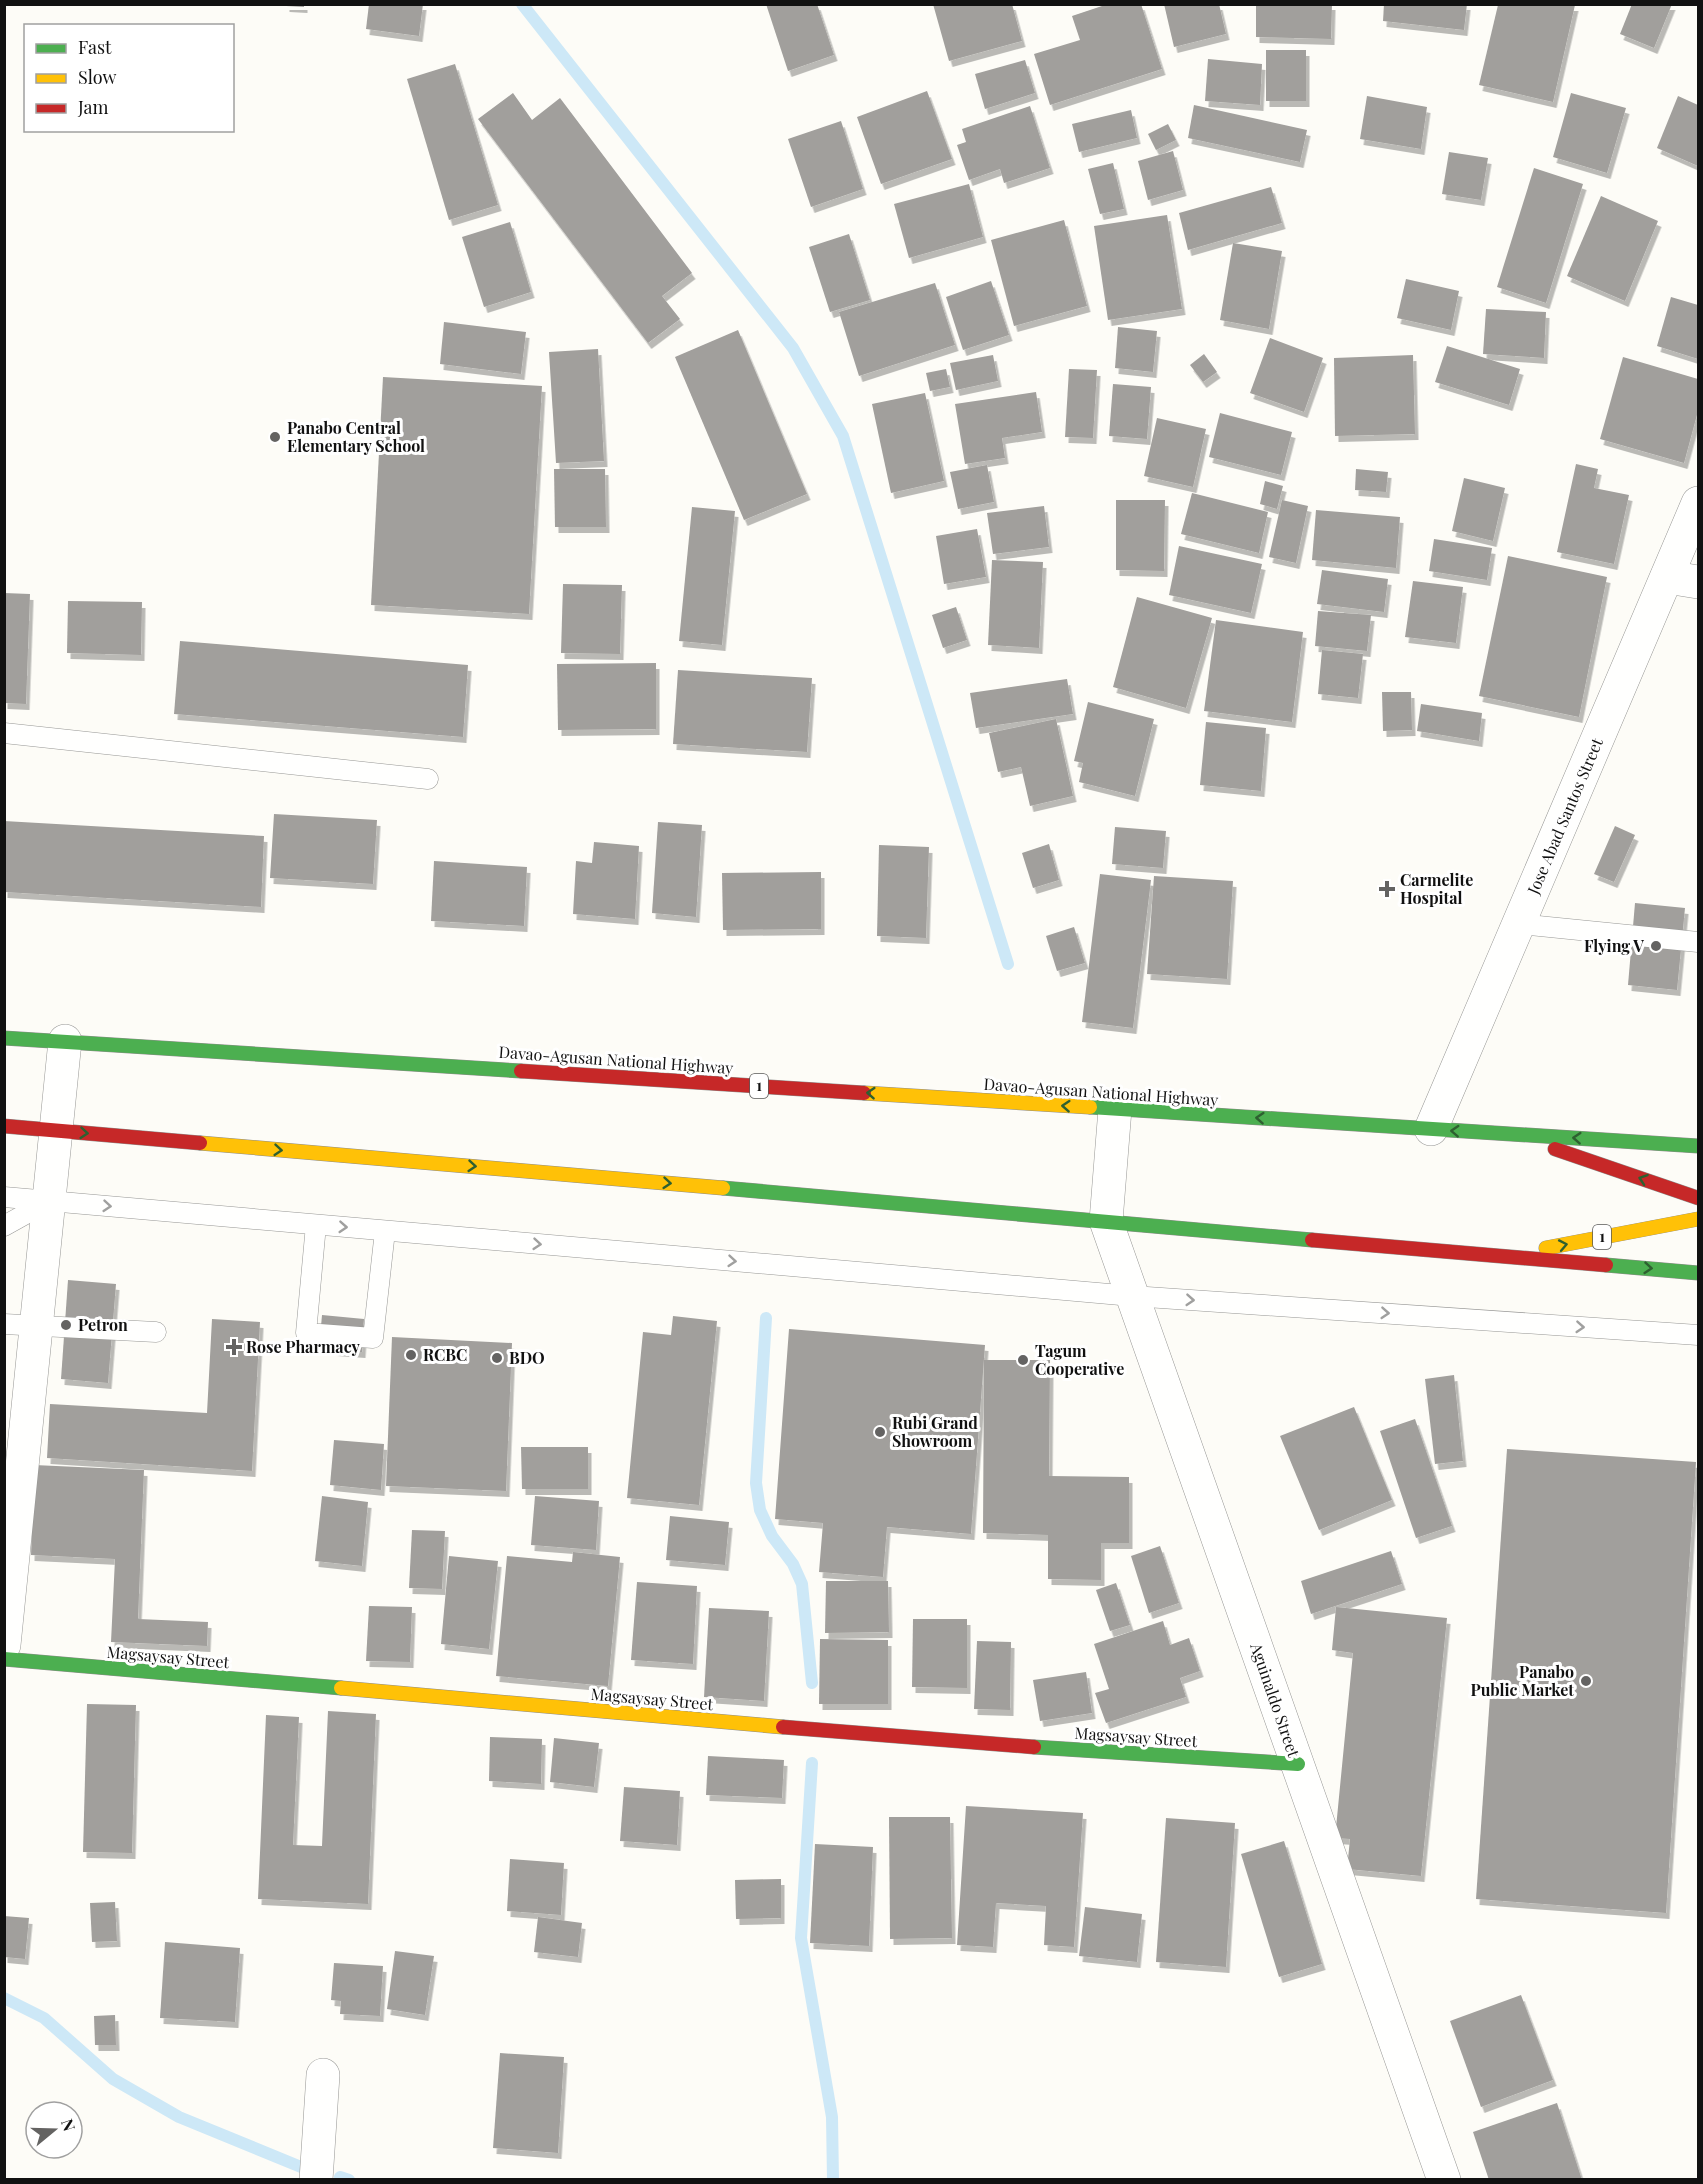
<svg xmlns="http://www.w3.org/2000/svg" width="1703" height="2184" font-family="'Playfair Display',serif">
  <style>
    .lines { fill: none; stroke-linecap: round; stroke-linejoin: round }
    .stream { stroke: #cde8f7; stroke-width: 12 }
    .building { fill: #a19f9c; filter: url(#shadow) }
    .lane-casing { stroke: #979795; stroke-width: 21 }
    .street-casing { stroke: #979795; stroke-width: 34 }
    .fast-casing { stroke: #8e8d8b; stroke-width: 15 }
    .slow-casing { stroke: #8e8d8b; stroke-width: 15 }
    .jam-casing { stroke: #8e8d8b; stroke-width: 15 }
    .lane { stroke: #fffffe; stroke-width: 20 }
    .street { stroke: #fffffe; stroke-width: 33 }
    .fast { stroke: #4caf50; stroke-width: 14 }
    .slow { stroke: #ffc107; stroke-width: 14 }
    .jam { stroke: #c62828; stroke-width: 14 }
    .oneway { stroke: #2e6030 }
    .oneway2 { stroke: #a0a09f }
    .poi-dot { fill: #646362; stroke: #fff; stroke-width: 2 }
    .labels { text-anchor: middle; stroke-width: 6; stroke-linejoin: round; paint-order: stroke }
    .shield { fill: #fff; stroke: #585858; stroke-width: 1.5 }
    .shield-label { font-size: 15px; font-weight: bold; fill: #111 }
    .poi-label { font-size: 16px; font-weight: bold; fill: #111; stroke: #fff; text-anchor: start }
    .street-label { font-size: 16px; fill: #111; stroke: #fff }
  </style>
  <defs>
    <filter id="shadow"><feDropShadow dx="3.5" dy="6" stdDeviation="0" flood-color="#0004"/></filter>
  </defs>
  <rect width="100%" height="100%" fill="#fdfcf7"/>
  <g class="lines">
    <!-- stream -->
    <g class="stream">
      <path d="M522,4L793,348L843,436L1008,964"/>
      <path d="M766,1318L756,1483L760,1510L772,1536L793,1564L802,1584L812,1683"/>
      <path d="M812,1763L801,1938L832,2117L833,2180"/>
      <path d="M4,1998L44,2018L113,2079L179,2117L301,2167"/>
      <path d="M340,2177L349,2180"/>
    </g>
  </g>
  <!-- building -->
  <g class="building">
    <path d="M286,4H304V7L286,6Z"/>
    <path d="M369,4H423L419,36L366,29Z"/>
    <path d="M766,4H817L834,55L788,71Z"/>
    <path d="M933,4H1012L1022,41L949,61Z"/>
    <path d="M1108,4H1141L1162,69L1050,105L1034,54L1080,40L1072,16Z"/>
    <path d="M1164,4H1219L1226,34L1174,47Z"/>
    <path d="M1256,4H1332L1331,39L1256,37Z"/>
    <path d="M1384,4H1467L1464,30L1383,21Z"/>
    <path d="M1632,4H1672L1654,48L1620,34Z"/>
    <path d="M1498,5H1575L1553,102L1479,85Z"/>
    <rect x="1266" y="50" width="40" height="51"/>
    <path d="M1208,59L1262,64L1260,105L1205,101Z"/>
    <path d="M1025,60L1035,93L985,109L975,74Z"/>
    <path d="M455,64L498,205L449,220L407,79Z"/>
    <path d="M927,91L952,159L881,184L857,117Z"/>
    <path d="M513,93L532,120L560,98L692,273L662,296L680,319L648,343L478,119Z"/>
    <path d="M1571,93L1626,108L1607,173L1553,157Z"/>
    <path d="M1367,96L1427,107L1421,149L1360,139Z"/>
    <path d="M1678,96L1698,105V166L1657,148Z"/>
    <path d="M1194,105L1307,130L1300,162L1188,138Z"/>
    <path d="M1030,106L1050,168L1004,183L1000,169L969,180L957,145L966,142L962,129Z"/>
    <path d="M1131,110L1137,138L1079,152L1072,124Z"/>
    <path d="M841,121L863,189L811,207L788,139Z"/>
    <path d="M1168,124L1176,140L1156,150L1148,134Z"/>
    <path d="M1173,151L1183,190L1148,200L1138,161Z"/>
    <path d="M1449,152L1488,158L1481,200L1442,194Z"/>
    <path d="M1113,163L1124,209L1100,214L1088,169Z"/>
    <path d="M1534,168L1583,184L1546,303L1497,287Z"/>
    <path d="M969,184L983,237L909,258L894,204Z"/>
    <path d="M1271,187L1282,223L1188,250L1179,213Z"/>
    <path d="M1601,196L1658,221L1625,301L1567,276Z"/>
    <path d="M1167,215L1182,309L1108,320L1094,226Z"/>
    <path d="M1064,220L1087,306L1014,326L991,240Z"/>
    <path d="M510,222L531,292L484,307L462,237Z"/>
    <path d="M849,234L870,300L830,312L809,247Z"/>
    <path d="M1233,243L1282,251L1269,329L1220,320Z"/>
    <path d="M1406,279L1459,291L1451,330L1397,318Z"/>
    <path d="M991,281L1009,335L963,350L946,297Z"/>
    <path d="M935,283L955,345L859,376L839,312Z"/>
    <path d="M1671,297L1698,305V359L1657,346Z"/>
    <path d="M1486,309L1546,312L1544,358L1483,354Z"/>
    <path d="M444,322L526,332L521,374L440,364Z"/>
    <path d="M1118,327L1157,331L1153,372L1115,368Z"/>
    <path d="M738,330L807,494L744,520L675,357Z"/>
    <path d="M1270,338L1323,358L1304,412L1250,393Z"/>
    <path d="M1447,346L1520,369L1509,405L1435,382Z"/>
    <path d="M598,349L604,461L556,463L549,352Z"/>
    <path d="M1204,354L1217,372L1203,382L1190,365Z"/>
    <path d="M993,355L998,381L956,390L950,363Z"/>
    <path d="M1413,355L1415,434L1335,436L1334,358Z"/>
    <path d="M1623,357L1698,379V411L1684,463L1600,439Z"/>
    <path d="M946,369L950,387L930,391L926,373Z"/>
    <path d="M1069,369L1097,370L1093,438L1065,437Z"/>
    <path d="M383,377L542,386L529,614L371,605Z"/>
    <path d="M1113,384L1151,387L1147,439L1109,436Z"/>
    <path d="M1036,392L1042,432L1002,438L1005,458L965,464L955,404Z"/>
    <path d="M925,393L944,481L891,493L872,404Z"/>
    <path d="M1220,413L1292,432L1281,475L1209,457Z"/>
    <path d="M1157,418L1206,429L1193,487L1144,476Z"/>
    <path d="M1576,464L1598,469L1594,488L1629,495L1614,564L1557,552Z"/>
    <path d="M987,465L994,502L958,509L950,472Z"/>
    <path d="M554,469H605L606,527H555Z"/>
    <path d="M1356,469L1388,472L1386,492L1355,490Z"/>
    <path d="M1464,478L1505,488L1493,541L1452,531Z"/>
    <path d="M1265,481L1283,486L1277,509L1260,504Z"/>
    <path d="M1192,493L1268,512L1259,553L1181,534Z"/>
    <path d="M1116,500H1165L1164,571L1116,570Z"/>
    <path d="M1282,500L1308,506L1296,563L1269,557Z"/>
    <path d="M1044,506L1049,547L993,554L987,513Z"/>
    <path d="M692,507L735,511L722,645L679,641Z"/>
    <path d="M1316,510L1400,517L1396,568L1312,560Z"/>
    <path d="M977,529L986,577L944,584L936,536Z"/>
    <path d="M1434,539L1492,548L1487,580L1429,571Z"/>
    <path d="M1179,546L1262,564L1251,613L1169,595Z"/>
    <path d="M1508,556L1607,577L1579,717L1479,696Z"/>
    <path d="M992,560L1043,562L1039,648L988,645Z"/>
    <path d="M1322,570L1388,579L1384,612L1317,604Z"/>
    <path d="M1413,581L1463,587L1456,643L1405,637Z"/>
    <path d="M563,584L622,585L620,654L561,653Z"/>
    <path d="M4,593L30,594L26,704L4,703Z"/>
    <path d="M1137,597L1212,618L1186,708L1113,687Z"/>
    <path d="M68,601L142,602L141,655L67,653Z"/>
    <path d="M956,607L967,640L943,648L932,615Z"/>
    <path d="M1318,611L1371,615L1367,651L1315,646Z"/>
    <path d="M1216,620L1303,632L1292,722L1204,711Z"/>
    <path d="M180,641L468,665L463,737L174,714Z"/>
    <path d="M1322,650L1363,654L1358,698L1318,694Z"/>
    <path d="M656,663V729L558,730L557,664Z"/>
    <path d="M678,670L812,678L807,752L673,744Z"/>
    <path d="M1067,679L1073,714L976,728L970,693Z"/>
    <path d="M1382,692H1411L1412,730L1383,731Z"/>
    <path d="M1088,702L1154,719L1135,796L1079,782L1083,763L1074,761Z"/>
    <path d="M1421,704L1482,713L1479,741L1417,731Z"/>
    <path d="M1056,719L1073,796L1030,806L1021,767L998,772L989,733Z"/>
    <path d="M1206,722L1266,728L1261,791L1200,785Z"/>
    <path d="M274,814L377,820L373,884L270,878Z"/>
    <path d="M4,821L264,836L261,907L4,892Z"/>
    <path d="M658,822L702,825L696,917L652,913Z"/>
    <path d="M1615,826L1635,835L1614,882L1594,874Z"/>
    <path d="M1115,827L1166,831L1163,868L1112,864Z"/>
    <path d="M594,842L639,846L635,919L573,914L576,861L592,863Z"/>
    <path d="M1049,844L1059,880L1033,888L1022,853Z"/>
    <path d="M879,845L929,847L926,938L877,936Z"/>
    <path d="M434,861L527,867L524,926L431,921Z"/>
    <path d="M821,872V929L723,930L722,873Z"/>
    <path d="M1100,874L1151,880L1133,1028L1082,1022Z"/>
    <path d="M1154,876L1233,881L1227,979L1147,974Z"/>
    <path d="M1635,903L1685,908L1677,990L1628,985Z"/>
    <path d="M1074,927L1085,963L1057,971L1046,936Z"/>
    <path d="M68,1280L116,1284L108,1383L61,1379Z"/>
    <path d="M322,1315L364,1319L362,1352L319,1349Z"/>
    <path d="M673,1316L717,1321L699,1505L627,1498L643,1332L671,1335Z"/>
    <path d="M212,1319L260,1322L252,1471L47,1458L50,1404L207,1413Z"/>
    <path d="M789,1329L985,1345L971,1534L887,1527L883,1577L819,1572L823,1523L775,1519Z"/>
    <path d="M392,1337L512,1343L506,1491L386,1486Z"/>
    <path d="M984,1360H1050L1049,1476L1129,1477V1543H1101V1580L1048,1579V1535L983,1533Z"/>
    <path d="M1454,1375L1463,1461L1435,1464L1425,1379Z"/>
    <path d="M1354,1407L1392,1500L1319,1530L1280,1436Z"/>
    <path d="M1415,1419L1452,1526L1416,1538L1380,1431Z"/>
    <path d="M334,1440L384,1444L381,1490L330,1485Z"/>
    <path d="M521,1447H588V1489H522Z"/>
    <path d="M1507,1449L1696,1462L1666,1913L1476,1899Z"/>
    <path d="M34,1465L144,1470L138,1619L208,1622L207,1646L111,1642L115,1559L31,1555Z"/>
    <path d="M322,1496L368,1502L362,1566L315,1561Z"/>
    <path d="M535,1496L599,1501L596,1550L531,1545Z"/>
    <path d="M670,1516L729,1522L725,1565L666,1560Z"/>
    <path d="M412,1530L445,1531L442,1589L409,1588Z"/>
    <path d="M1160,1546L1179,1603L1149,1613L1131,1556Z"/>
    <path d="M1391,1551L1402,1584L1311,1614L1301,1581Z"/>
    <path d="M573,1552L620,1557L608,1686L496,1676L507,1556L572,1562Z"/>
    <path d="M449,1556L498,1561L489,1649L441,1644Z"/>
    <path d="M826,1581H888L889,1632L825,1633Z"/>
    <path d="M637,1582L697,1586L693,1664L631,1660Z"/>
    <path d="M1116,1583L1130,1625L1110,1631L1096,1590Z"/>
    <path d="M369,1606L412,1607L410,1662L366,1661Z"/>
    <path d="M1336,1607L1447,1618L1421,1876L1347,1869L1350,1839L1335,1838L1353,1653L1332,1650Z"/>
    <path d="M709,1608L769,1611L764,1701L704,1697Z"/>
    <path d="M913,1619H967V1688L912,1687Z"/>
    <path d="M1163,1621L1170,1645L1189,1638L1200,1671L1180,1678L1186,1697L1106,1723L1095,1693L1109,1689L1094,1644Z"/>
    <path d="M820,1639L888,1640V1704H819Z"/>
    <path d="M977,1641L1011,1642L1010,1710L974,1709Z"/>
    <path d="M1086,1672L1092,1713L1040,1721L1033,1680Z"/>
    <path d="M87,1704L136,1705L132,1853L83,1852Z"/>
    <path d="M328,1711L376,1714L368,1904L258,1899L266,1715L299,1717L293,1845L322,1846Z"/>
    <path d="M490,1737L542,1739L541,1784L489,1781Z"/>
    <path d="M554,1738L599,1743L594,1787L550,1782Z"/>
    <path d="M708,1756L784,1760L782,1798L706,1795Z"/>
    <path d="M624,1787L680,1791L677,1845L620,1841Z"/>
    <path d="M966,1806L1083,1813L1074,1947L1044,1945L1046,1906L996,1903L993,1947L957,1945Z"/>
    <path d="M889,1817H950L952,1938L890,1939Z"/>
    <path d="M1166,1818L1235,1823L1226,1967L1156,1962Z"/>
    <path d="M1284,1841L1322,1964L1279,1977L1241,1854Z"/>
    <path d="M815,1844L873,1847L869,1946L810,1943Z"/>
    <path d="M510,1859L564,1863L561,1915L507,1911Z"/>
    <path d="M781,1879V1918L736,1919L735,1880Z"/>
    <path d="M115,1902L117,1941L92,1942L90,1903Z"/>
    <path d="M1085,1907L1142,1914L1137,1962L1079,1956Z"/>
    <path d="M4,1916L29,1918L25,1959L4,1957Z"/>
    <path d="M538,1917L582,1923L578,1957L534,1952Z"/>
    <path d="M165,1942L240,1948L235,2022L160,2018Z"/>
    <path d="M395,1951L434,1956L425,2015L387,2009Z"/>
    <path d="M334,1963L383,1966L380,2016L340,2014L341,2001L331,2000Z"/>
    <path d="M1521,1995L1553,2080L1481,2107L1450,2021Z"/>
    <path d="M115,2015L116,2045H95L94,2016Z"/>
    <path d="M500,2053L564,2057L558,2153L493,2148Z"/>
    <path d="M1557,2103L1582,2180H1489L1473,2132Z"/>
  </g>
  <g class="lines">
    <!-- lane casing -->
    <g class="lane-casing">
      <g id="lane">
        <path d="M4,733L428,779"/>
        <path d="M1519,924L1698,942"/>
        <path d="M4,1197L1132,1296L1698,1335"/>
        <path d="M316,1225L306,1333L373,1338L385,1231"/>
        <path d="M4,1226L49,1201"/>
        <path d="M4,1324L156,1332"/>
      </g>
    </g>
    <!-- street casing -->
    <g class="street-casing">
      <g id="street">
        <path d="M1667,577L1698,582"/>
        <path d="M1115,1109L1106,1221L1444,2180"/>
        <path d="M1431,1129L1698,503"/>
        <path d="M4,1645L65,1041"/>
        <path d="M316,2180L323,2075"/>
      </g>
    </g>
    <!-- fast casing -->
    <g class="fast-casing">
      <g id="fast">
        <path d="M4,1038L521,1071"/>
        <path d="M1090,1107L1698,1146"/>
        <path d="M723,1188L1312,1240"/>
        <path d="M1606,1265L1698,1273"/>
        <path d="M4,1659L341,1688"/>
        <path d="M1034,1747L1298,1764"/>
      </g>
    </g>
    <!-- slow casing -->
    <g class="slow-casing">
      <g id="slow">
        <path d="M864,1093L1090,1107"/>
        <path d="M200,1143L723,1188"/>
        <path d="M1546,1248L1698,1219"/>
        <path d="M341,1688L783,1727"/>
      </g>
    </g>
    <!-- jam casing -->
    <g class="jam-casing">
      <g id="jam">
        <path d="M521,1071L864,1093"/>
        <path d="M4,1126L200,1143"/>
        <path d="M1555,1149L1698,1198"/>
        <path d="M1312,1240L1606,1265"/>
        <path d="M783,1727L1034,1747"/>
      </g>
    </g>
    <!-- lane -->
    <use href="#lane" class="lane"/>
    <!-- street -->
    <use href="#street" class="street"/>
    <!-- fast -->
    <use href="#fast" class="fast"/>
    <!-- slow -->
    <use href="#slow" class="slow"/>
    <!-- jam -->
    <use href="#jam" class="jam"/>
  </g>
  <!-- one-way arrows -->
  <defs><path id="oneway-chevron" d="M-2-3.5L2.5 0L-2 3.5" fill="none" stroke-width="1.6" stroke-linecap="round" stroke-linejoin="round" transform="scale(1.5)"/></defs>
  <g class="oneway">
    <use href="#oneway-chevron" transform="translate(871 1093) rotate(-176)"/>
    <use href="#oneway-chevron" transform="translate(1066 1106) rotate(-176)"/>
    <use href="#oneway-chevron" transform="translate(1260 1118) rotate(-176)"/>
    <use href="#oneway-chevron" transform="translate(1455 1131) rotate(-177)"/>
    <use href="#oneway-chevron" transform="translate(84 1133) rotate(5)"/>
    <use href="#oneway-chevron" transform="translate(1577 1138) rotate(-176)"/>
    <use href="#oneway-chevron" transform="translate(278 1150) rotate(5)"/>
    <use href="#oneway-chevron" transform="translate(472 1166) rotate(5)"/>
    <use href="#oneway-chevron" transform="translate(1643 1179) rotate(-161)"/>
    <use href="#oneway-chevron" transform="translate(667 1183) rotate(5)"/>
    <use href="#oneway-chevron" transform="translate(1563 1245) rotate(-11)"/>
    <use href="#oneway-chevron" transform="translate(1648 1268) rotate(5)"/>
  </g>
  <g class="oneway2">
    <use href="#oneway-chevron" transform="translate(107 1206) rotate(5)"/>
    <use href="#oneway-chevron" transform="translate(343 1227) rotate(4)"/>
    <use href="#oneway-chevron" transform="translate(537 1244) rotate(5)"/>
    <use href="#oneway-chevron" transform="translate(732 1261) rotate(5)"/>
    <use href="#oneway-chevron" transform="translate(1190 1300) rotate(4)"/>
    <use href="#oneway-chevron" transform="translate(1385 1313) rotate(4)"/>
    <use href="#oneway-chevron" transform="translate(1580 1327) rotate(4)"/>
  </g>
  <!-- markers -->
  <g class="poi-dot">
    <circle cx="275" cy="437" r="6"/>
    <path d="M1384 880h6v6h6v6h-6v6h-6v-6h-6v-6h6z"/>
    <circle cx="1656" cy="946" r="6"/>
    <circle cx="66" cy="1325" r="6"/>
    <path d="M231 1338h6v6h6v6h-6v6h-6v-6h-6v-6h6z"/>
    <circle cx="411" cy="1355" r="6"/>
    <circle cx="497" cy="1358" r="6"/>
    <circle cx="1023" cy="1360" r="6"/>
    <circle cx="880" cy="1432" r="6"/>
    <circle cx="1586" cy="1681" r="6"/>
  </g>
  <g class="labels">
    <!-- shield labels -->
    <g class="shield">
      <rect x="750" y="1074" width="18" height="24" rx="4.5"/>
      <rect x="1593" y="1225" width="18" height="24" rx="4.5"/>
    </g>
    <g class="shield-label">
      <text x="759" y="1091">1</text>
      <text x="1602" y="1242">1</text>
    </g>
    <!-- poi labels -->
    <g class="poi-label">
      <text x="287" y="434">Panabo Central<tspan x="287" dy="18">Elementary School</tspan></text>
      <text x="1400" y="886">Carmelite<tspan x="1400" dy="18">Hospital</tspan></text>
      <text x="1644" y="952" text-anchor="end">Flying V</text>
      <text x="78" y="1331">Petron</text>
      <text x="246" y="1353">Rose Pharmacy</text>
      <text x="1035" y="1357">Tagum<tspan x="1035" dy="18">Cooperative</tspan></text>
      <text x="423" y="1361">RCBC</text>
      <text x="509" y="1364">BDO</text>
      <text x="892" y="1429">Rubi Grand<tspan x="892" dy="18">Showroom</tspan></text>
      <text x="1574" y="1678" text-anchor="end">Panabo<tspan x="1574" dy="18">Public Market</tspan></text>
    </g>
    <!-- street labels -->
    <g class="street-label">
      <text transform="translate(1565 816) rotate(-67)" y="6">Jose Abad Santos Street</text>
      <text transform="translate(616 1060) rotate(4)" y="6">Davao-Agusan National Highway</text>
      <text transform="translate(1101 1092) rotate(4)" y="6">Davao-Agusan National Highway</text>
      <text transform="translate(168 1657) rotate(5)" y="6">Magsaysay Street</text>
      <text transform="translate(652 1699) rotate(5)" y="6">Magsaysay Street</text>
      <text transform="translate(1275 1700) rotate(71)" y="6">Aguinaldo Street</text>
      <text transform="translate(1136 1737) rotate(4)" y="6">Magsaysay Street</text>
    </g>
  </g>
  <!-- border -->
  <rect width="1703" height="2184" fill="none" stroke="#111111" stroke-width="12"/>
  <!-- legend -->
  <rect x="24" y="24" width="210" height="108" fill="#ffffff" stroke="#a0a0a0" stroke-width="1.5"/>
  <rect x="36" y="44" width="30" height="9" fill="#4caf50" stroke="#a0a0a0" stroke-width="1.5"/>
  <text x="78" y="54" font-size="18" fill="#111111">Fast</text>
  <rect x="36" y="74" width="30" height="9" fill="#ffc107" stroke="#a0a0a0" stroke-width="1.5"/>
  <text x="78" y="84" font-size="18" fill="#111111">Slow</text>
  <rect x="36" y="104" width="30" height="9" fill="#c62828" stroke="#a0a0a0" stroke-width="1.5"/>
  <text x="78" y="114" font-size="18" fill="#111111">Jam</text>
  <!-- north arrow -->
  <g transform="translate(54 2130) rotate(71)"><circle r="28" fill="#ffffff" stroke="#a0a0a0" stroke-width="1.5"/>
  <path d="M0-4.5L10 22L0 15L-10 22Z" fill="#646362"/>
  <text y="-9" font-size="16" font-weight="bold" text-anchor="middle" fill="#111111">N</text>
  </g>
</svg>
